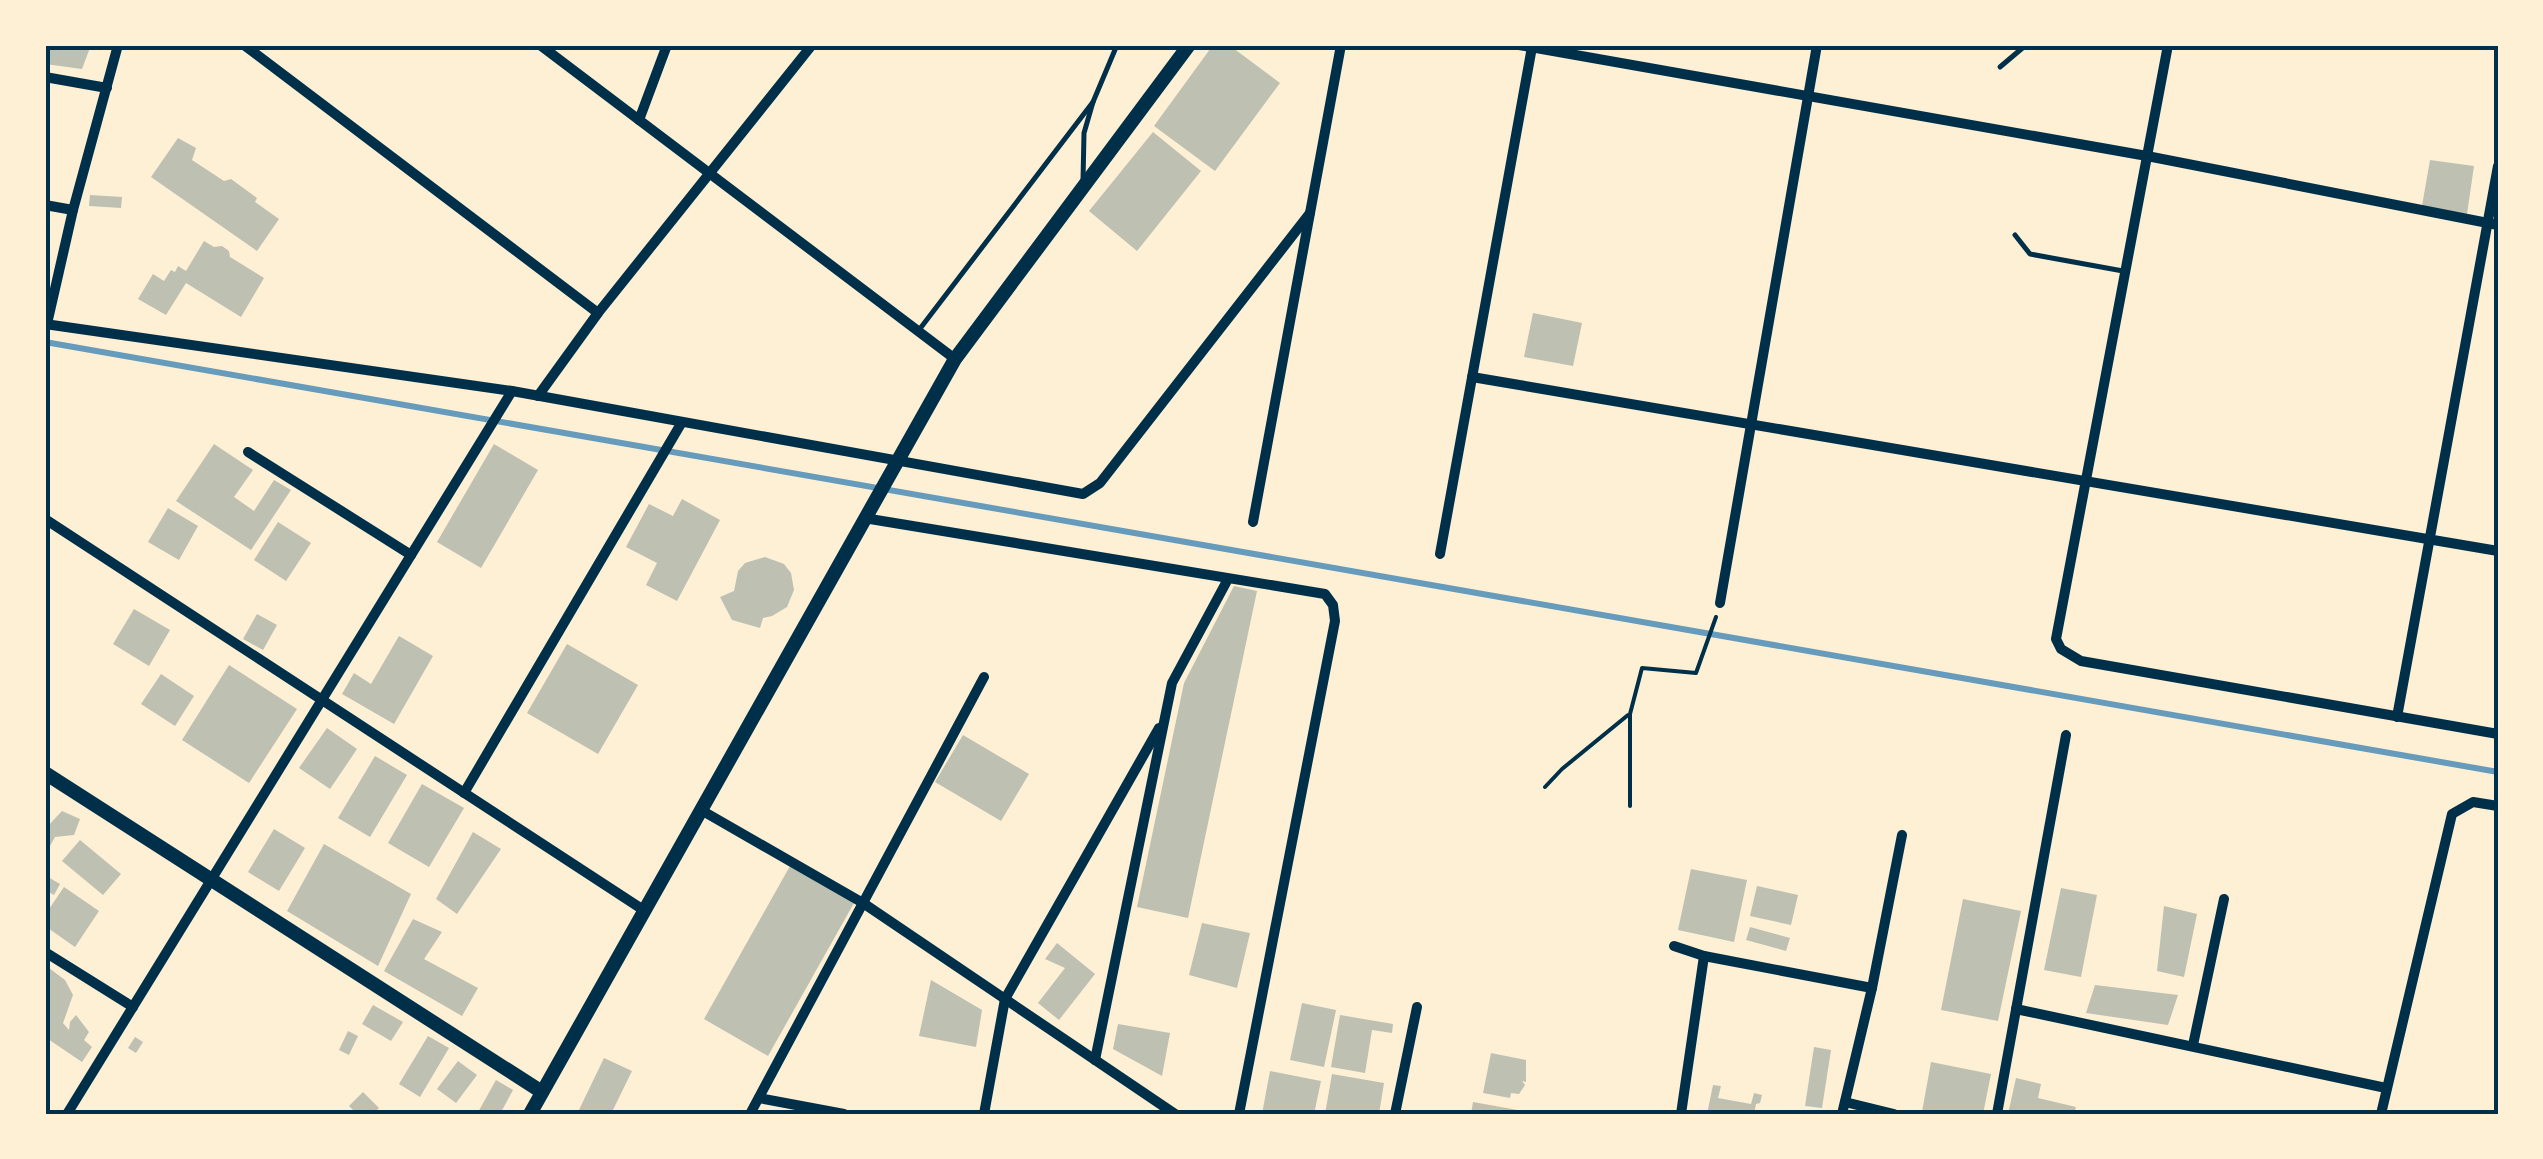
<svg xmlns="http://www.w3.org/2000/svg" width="2543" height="1159" font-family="Literata,serif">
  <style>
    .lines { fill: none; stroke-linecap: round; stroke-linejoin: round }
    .stream { stroke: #669bbc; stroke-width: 6 }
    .building { fill: #bec0b2 }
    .path { stroke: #003049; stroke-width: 4 }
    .service { stroke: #003049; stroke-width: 5 }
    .minor { stroke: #003049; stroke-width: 10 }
    .tertiary { stroke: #003049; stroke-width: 14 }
    .neatline { fill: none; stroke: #003049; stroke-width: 4 }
  </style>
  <rect width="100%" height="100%" fill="#fdf0d5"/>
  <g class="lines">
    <!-- stream -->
    <path class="stream" d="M45,342L2498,772"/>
  </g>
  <!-- building -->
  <g class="building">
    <path d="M45,45H91L82,69L45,64Z"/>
    <path d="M1213,45H1229L1280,83L1215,171L1154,126Z"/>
    <path d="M1153,132L1201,171L1137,251L1089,211Z"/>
    <path d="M178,138L196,148L192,160L224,181L231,179L257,198L255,202L279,219L257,251L151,177Z"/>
    <path d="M2430,160L2474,166L2467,214L2422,206Z"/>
    <path d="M90,195L122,197L121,208L89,206Z"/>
    <path d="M204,241L214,247L222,246L229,251L230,257L264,278L241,317L186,283L166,315L138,299L153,274L164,281L171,270L175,272L178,266L186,271Z"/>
    <path d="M1533,313L1582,323L1573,366L1524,357Z"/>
    <path d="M214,444L253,470L234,497L254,511L274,480L291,490L251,550L176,501Z"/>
    <path d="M494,444L538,470L481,568L437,542Z"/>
    <path d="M682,499L720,520L677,601L646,585L657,563L626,547L649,504L673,516Z"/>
    <path d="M168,508L198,526L179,560L148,542Z"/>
    <path d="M278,522L311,543L286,581L254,560Z"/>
    <path d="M765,557L784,564L791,573L794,590L787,607L772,616L763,618L760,628L732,620L720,597L734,591L738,571L745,563Z"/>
    <path d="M1234,586L1257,591L1188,918L1137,907L1184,683Z"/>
    <path d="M134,609L170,630L149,666L113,644Z"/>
    <path d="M257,614L277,625L263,650L243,639Z"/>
    <path d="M399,636L433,656L394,724L342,694L354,673L371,684Z"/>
    <path d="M567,644L638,685L598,754L527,713Z"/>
    <path d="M229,665L297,709L249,783L182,740Z"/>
    <path d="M161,674L194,696L175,726L141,704Z"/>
    <path d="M327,728L357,749L330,789L299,768Z"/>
    <path d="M963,735L1029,774L1001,821L935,782Z"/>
    <path d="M375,756L407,775L370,837L338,818Z"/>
    <path d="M422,784L464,808L429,867L388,843Z"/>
    <path d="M62,811L80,819L74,835L55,837L45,855V825L48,826Z"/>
    <path d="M274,829L305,848L279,891L248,872Z"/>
    <path d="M473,832L501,849L457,914L436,899Z"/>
    <path d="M80,840L121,874L103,895L62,861Z"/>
    <path d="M324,844L411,894L378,966L287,911Z"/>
    <path d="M790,866L854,903L768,1056L704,1019Z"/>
    <path d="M1691,869L1747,880L1734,942L1678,930Z"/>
    <path d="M48,877L60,884L54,895L45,890Z"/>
    <path d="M1757,886L1798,895L1791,925L1750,916Z"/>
    <path d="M64,887L99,911L75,947L45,926V915Z"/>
    <path d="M2061,888L2097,895L2081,977L2044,970Z"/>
    <path d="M1963,899L2021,911L1998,1021L1941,1010Z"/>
    <path d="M2164,906L2197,914L2184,977L2157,971Z"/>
    <path d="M413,919L442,932L424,959L478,988L462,1016L384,971Z"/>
    <path d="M1202,923L1250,933L1237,988L1189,975Z"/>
    <path d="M1750,927L1790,938L1786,951L1746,940Z"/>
    <path d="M1057,943L1095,974L1059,1020L1038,1003L1065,968L1045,959Z"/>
    <path d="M45,965L65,980L73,995L63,1023L69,1030L70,1022L76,1015L89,1032L84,1040L92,1047L82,1062L45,1037Z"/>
    <path d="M931,980L982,1010L976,1047L919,1036Z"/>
    <path d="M2095,985L2178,995L2168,1025L2086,1013Z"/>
    <path d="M1302,1003L1336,1010L1324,1067L1290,1060Z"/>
    <path d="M373,1005L403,1022L391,1041L362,1024Z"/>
    <path d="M1340,1015L1393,1024L1392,1033L1372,1030L1365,1073L1331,1067Z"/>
    <path d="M1118,1024L1170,1033L1162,1076L1113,1049Z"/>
    <path d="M348,1031L358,1036L349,1055L339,1050Z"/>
    <path d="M428,1036L449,1048L420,1097L399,1084Z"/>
    <path d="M135,1037L143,1042L136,1053L128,1048Z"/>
    <path d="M1814,1047L1831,1050L1822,1108L1805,1106Z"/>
    <path d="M1491,1053L1526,1060V1082L1522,1081L1525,1085L1519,1094L1511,1093L1510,1098L1483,1093Z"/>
    <path d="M604,1058L632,1071L611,1114H577Z"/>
    <path d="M458,1061L477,1075L456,1103L437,1089Z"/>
    <path d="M1931,1062L1991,1074L1983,1114L1922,1112Z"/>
    <path d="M1270,1071L1321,1081L1314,1114H1262Z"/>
    <path d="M1332,1074L1384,1083L1379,1114H1325Z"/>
    <path d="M2016,1078L2041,1084L2038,1098L2076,1107L2074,1114H2008Z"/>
    <path d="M496,1080L513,1090L500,1114H477Z"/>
    <path d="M1713,1085L1721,1086L1718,1098L1751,1104L1754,1093L1762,1095L1760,1103L1756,1104L1754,1114H1707Z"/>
    <path d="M363,1092L379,1108L373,1114H357L349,1106Z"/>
    <path d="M1473,1102L1529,1112V1114H1471Z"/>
  </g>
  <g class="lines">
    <!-- path -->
    <g class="path">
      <path d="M1545,787L1562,769L1628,715"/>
      <path d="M1630,806V714L1642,668L1696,673L1716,617"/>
    </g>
    <!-- service -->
    <g class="service">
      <path d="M2000,67L2026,45"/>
      <path d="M1083,181L1084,133L1093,102L1117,45"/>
      <path d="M2015,235L2030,254L2123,271"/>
      <path d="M919,330L1093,102"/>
    </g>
    <!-- minor -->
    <g class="minor">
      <path d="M244,45L598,313"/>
      <path d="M540,45L955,359"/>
      <path d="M1519,45L2147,156L2498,225"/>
      <path d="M2168,45L2056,639L2061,649L2081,661L2498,734"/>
      <path d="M45,77L107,88"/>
      <path d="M639,120L667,45"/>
      <path d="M45,205L73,210"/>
      <path d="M45,324L512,391L1083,494L1100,483L1310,213"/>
      <path d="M47,324L73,210L118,45"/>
      <path d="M1472,377L2498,551"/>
      <path d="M538,396L598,313L812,45"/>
      <path d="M248,452L411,555"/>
      <path d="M864,518L1325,594L1333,605L1335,621L1239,1114"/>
      <path d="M45,519L645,911"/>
      <path d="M1253,522L1341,45"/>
      <path d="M1440,554L1532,47"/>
      <path d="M1720,603L1817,45"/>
      <path d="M2397,717L2498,166"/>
      <path d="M464,793L682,422"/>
      <path d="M701,810L863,903L1175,1114"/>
      <path d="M1674,946L1704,956L1872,988"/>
      <path d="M45,952L133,1007"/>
      <path d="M2016,1009L2386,1088"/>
      <path d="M2193,1045L2224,899"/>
      <path d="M1095,1060L1172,683L1228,579"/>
      <path d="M759,1098L844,1114"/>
      <path d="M1845,1102L1894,1114"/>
      <path d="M67,1114L512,391"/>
      <path d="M750,1114L984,677"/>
      <path d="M984,1114L1005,999L1159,728"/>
      <path d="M1395,1114L1417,1007"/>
      <path d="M1681,1114L1704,956"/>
      <path d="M1842,1114L1872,988L1902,835"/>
      <path d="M1997,1114L2066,735"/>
      <path d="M2381,1114L2452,814L2473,802L2498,806"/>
    </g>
    <!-- tertiary -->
    <g class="tertiary">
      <path d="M45,773L542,1092"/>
      <path d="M530,1114L955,359L1189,45"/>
    </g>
  </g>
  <!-- border -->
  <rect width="2543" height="1159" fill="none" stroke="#fdf0d5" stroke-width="95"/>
  <rect x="48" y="48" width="2448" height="1064" class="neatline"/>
</svg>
